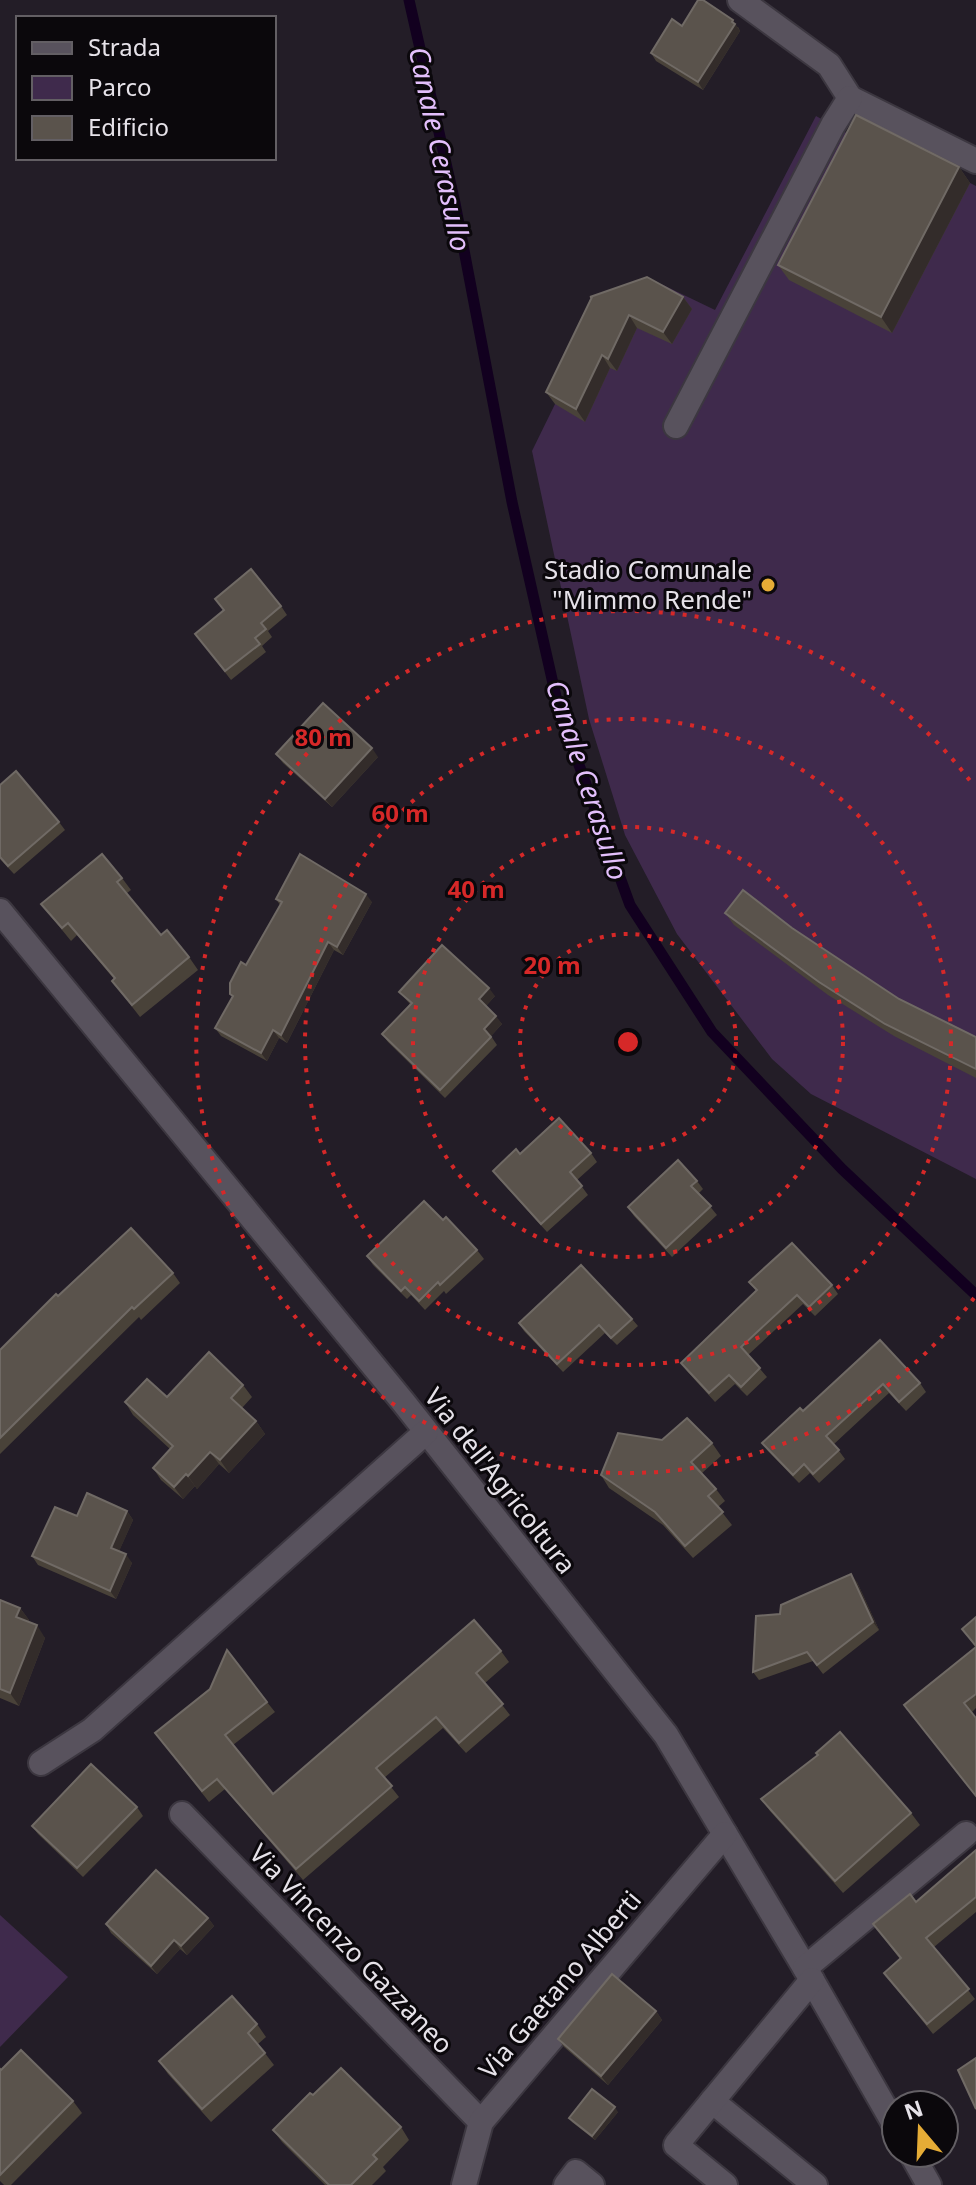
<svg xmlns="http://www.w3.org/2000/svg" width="976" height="2185" font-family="'Noto Sans',sans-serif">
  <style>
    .green { fill: #3f2a4c }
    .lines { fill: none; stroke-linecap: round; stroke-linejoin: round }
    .stream { stroke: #12001f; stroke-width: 11 }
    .minor-casing { stroke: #3c3740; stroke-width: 28 }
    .minor { stroke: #58525d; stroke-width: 24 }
    .wall { fill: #494239 }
    .shaded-wall { fill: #332c2a }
    .building { fill: #5a534c; stroke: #706a65; stroke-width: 2 }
    .ring { fill: none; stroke: #d62828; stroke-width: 4; stroke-dasharray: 4 8 }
    .poi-dot { fill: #e6ac36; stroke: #0b080c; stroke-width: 3 }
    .labels { text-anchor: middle; stroke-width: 6; stroke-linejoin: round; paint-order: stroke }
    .poi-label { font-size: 26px; fill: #e6e2e9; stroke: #0b080c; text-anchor: end }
    .street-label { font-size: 26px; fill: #e6e2e9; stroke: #0b080c }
    .water-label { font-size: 28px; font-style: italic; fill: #e3bffc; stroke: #0b080c }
    .centre { fill: #d62828; stroke: #0b080c; stroke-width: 4 }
    .ring-label { font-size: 24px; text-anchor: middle; font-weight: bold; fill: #d62828; stroke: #0b080c; stroke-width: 6; stroke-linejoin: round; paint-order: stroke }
  </style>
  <rect width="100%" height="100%" fill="#231d27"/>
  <!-- green -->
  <g class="green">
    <path d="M816,116L850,135L867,130L976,186V1179L811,1094L772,1059L677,934L625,835L589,719L532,451L605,302L661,284L715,310Z"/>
    <path d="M0,1915L68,1977L0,2047Z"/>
  </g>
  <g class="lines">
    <!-- stream -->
    <path class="stream" d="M409,0L455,203L512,502L559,710L630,905L712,1032L842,1169L976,1295"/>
    <!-- minor casing -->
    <g class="minor-casing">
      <g id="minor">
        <path d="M740,0L829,65L850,98"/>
        <path d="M850,98L976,161"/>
        <path d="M676,426L833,125L850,98"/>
        <path d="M0,911L404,1403L666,1735L805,1968L896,2127"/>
        <path d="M41,1763L92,1730L426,1432"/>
        <path d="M182,1814L481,2122"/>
        <path d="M805,1968L966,1834"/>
        <path d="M712,2101L815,2185"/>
        <path d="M911,2153L929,2185"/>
        <path d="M464,2185L481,2122L725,1834"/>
        <path d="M566,2185L576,2172L592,2185"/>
        <path d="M725,2185L676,2145L812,1980"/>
      </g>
    </g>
    <!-- minor -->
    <use href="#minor" class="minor"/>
  </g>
  <!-- wall -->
  <g class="wall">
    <path d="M682,26L738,27L740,31L703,90L656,61L651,53Z"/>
    <path d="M959,167L970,183L892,333L789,280L778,265Z"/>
    <path d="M683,297L692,309L672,344L637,328L617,371L610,368L585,422L555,404L546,392L591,298Z"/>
    <path d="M215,599L281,606L287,615L268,631L272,637L262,646L266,652L231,680L195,634L224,611Z"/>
    <path d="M276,754L378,757L332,807L283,763Z"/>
    <path d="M0,785L59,822L65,830L14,874L0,859Z"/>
    <path d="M122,878L131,890L127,893L161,935L189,957L198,970L140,1017L112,981L114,979L77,935L71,941L41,904Z"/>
    <path d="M276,899L372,902L343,955L334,950L287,1043L279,1038L267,1061L221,1036L215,1028L232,997L230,994L280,905Z"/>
    <path d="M725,913L792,928L899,999L976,1037V1078L894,1036L828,995L734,925Z"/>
    <path d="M399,992L495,996L486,1006L502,1024L491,1036L497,1045L445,1098L388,1042L382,1034L410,1004Z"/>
    <path d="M591,1153L597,1162L577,1180L588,1195L547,1232L499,1179L493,1171L520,1154Z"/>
    <path d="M697,1181L703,1189L699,1193L717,1215L672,1257L634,1216L628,1207Z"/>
    <path d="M443,1220L477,1250L484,1259L446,1294L444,1291L425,1310L411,1295L407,1299L373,1265L367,1256Z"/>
    <path d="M173,1273L180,1283L141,1320L139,1317L0,1454V1350L58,1296Z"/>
    <path d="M749,1282L832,1285L838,1294L815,1316L803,1304L748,1355L767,1377L747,1396L735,1384L715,1402L687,1371L681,1363L756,1291Z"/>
    <path d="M632,1319L638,1326L617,1345L605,1333L563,1372L524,1331L519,1323Z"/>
    <path d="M880,1340L920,1383L926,1392L906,1411L889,1393L834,1444L845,1459L819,1483L810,1473L799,1483L768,1451L762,1443L803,1411Z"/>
    <path d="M243,1385L252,1397L242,1408L256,1421L265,1434L229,1473L219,1464L197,1489L195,1486L183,1499L161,1480L153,1468L170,1449L133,1415L125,1402L167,1397Z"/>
    <path d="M662,1440L712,1443L721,1456L702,1473L716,1489L725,1501L718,1507L732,1525L693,1558L663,1525L609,1488L601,1475Z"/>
    <path d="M127,1511L133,1520L119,1551L132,1563L116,1599L38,1565L32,1556L77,1516Z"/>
    <path d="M857,1582L879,1630L823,1674L813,1661L759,1680L753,1672L780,1614Z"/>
    <path d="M0,1600L20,1608L29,1620L28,1622L45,1638L19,1706L0,1698Z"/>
    <path d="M976,1617V1708L972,1712L976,1718V1797L904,1705L976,1648L962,1629Z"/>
    <path d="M501,1651L509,1662L485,1683L510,1715L466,1753L443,1728L384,1778L399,1797L303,1880L225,1789L209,1802L155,1733L267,1702L275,1712L233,1745L273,1794Z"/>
    <path d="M761,1799L911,1813L920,1825L843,1893L770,1811Z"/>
    <path d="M137,1807L143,1816L83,1877L38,1834L32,1826Z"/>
    <path d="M976,1850V1912L934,1947L975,1999L933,2034L884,1973L900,1959L873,1924L916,1902Z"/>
    <path d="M208,1918L214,1926L187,1955L180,1949L157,1974L111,1933L106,1924Z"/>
    <path d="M656,2011L662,2020L608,2085L564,2047L558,2039Z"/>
    <path d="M257,2024L266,2037L258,2044L274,2065L211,2122L168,2074L159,2061Z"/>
    <path d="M0,2069L73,2101L82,2113L11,2185H4L0,2181Z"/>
    <path d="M313,2095L401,2127L409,2140L383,2167L386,2171L372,2185H325L282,2142L273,2130Z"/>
    <path d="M618,2112L595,2140L572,2122L569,2118Z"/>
  </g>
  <!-- shaded-wall -->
  <g class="shaded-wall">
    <path d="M733,20L740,31L703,90L698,82Z"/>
    <path d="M959,167L970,183L892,333L881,317Z"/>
    <path d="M683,297L692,309L672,344L663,332Z"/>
    <path d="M629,315L637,328L617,371L608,359Z"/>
    <path d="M602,355L610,368L585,422L576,409Z"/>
    <path d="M372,748L378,757L332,807L325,799Z"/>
    <path d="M366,894L372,902L343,955L337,947Z"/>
    <path d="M328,942L334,950L287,1043L281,1035Z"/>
    <path d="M489,988L495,996L485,1007L479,999Z"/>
    <path d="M496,1016L502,1024L490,1037L484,1029Z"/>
    <path d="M273,1030L279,1038L267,1061L261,1053Z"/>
    <path d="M256,1421L265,1434L229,1473L220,1460Z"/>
    <path d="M210,1452L219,1464L197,1489L188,1476Z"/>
    <path d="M186,1474L195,1486L183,1499L174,1487Z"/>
    <path d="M127,1511L133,1520L117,1556L111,1548Z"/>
    <path d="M126,1554L132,1563L116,1599L110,1591Z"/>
    <path d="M851,1574L857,1582L879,1630L873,1622Z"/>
    <path d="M20,1608L29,1620L25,1630L16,1617Z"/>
    <path d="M37,1625L45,1638L19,1706L10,1693Z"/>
    <path d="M208,1918L214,1926L187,1955L181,1946Z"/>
    <path d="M174,1940L180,1949L157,1974L151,1966Z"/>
    <path d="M656,2011L662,2020L608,2085L601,2076Z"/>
    <path d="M615,2107L618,2112L595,2140L592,2136Z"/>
  </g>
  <!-- building -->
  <g class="building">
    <path d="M698,0H703L733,20L732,22L735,24L698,82L651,53L672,19L682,26Z"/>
    <path d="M856,115L959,167L881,317L778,265Z"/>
    <path d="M647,277L683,297L663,332L629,315L608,359L602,355L576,409L546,392L592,297H590Z"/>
    <path d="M251,569L281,606L261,623L266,629L255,638L260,644L225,671L195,634L224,610L215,599Z"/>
    <path d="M323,703L372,748L325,799L276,754Z"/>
    <path d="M16,771L59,822L8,866L0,857V785Z"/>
    <path d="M102,854L122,878L117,882L161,935L167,930L189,957L132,1005L112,981L115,978L68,923L62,928L41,904Z"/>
    <path d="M300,854L366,894L337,947L328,942L281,1035L273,1030L261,1053L215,1028L233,996L230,994V983L241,962L246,965L282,902L276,899Z"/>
    <path d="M743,890L792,928L899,999L976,1037V1069L885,1024L819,982L725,913Z"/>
    <path d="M442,945L489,988L479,999L496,1016L484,1029L491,1037L440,1090L382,1034L412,1003L399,992Z"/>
    <path d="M559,1118L591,1153L570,1172L582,1186L541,1224L493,1171L516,1149L520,1154Z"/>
    <path d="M678,1160L697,1181L691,1186L711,1206L666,1248L628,1207Z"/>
    <path d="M424,1201L443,1220L446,1217L477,1250L440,1285L438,1282L419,1301L405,1287L401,1291L367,1256Z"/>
    <path d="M131,1228L173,1273L134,1309L132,1307L0,1438V1350L56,1294L58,1296Z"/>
    <path d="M792,1243L832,1285L809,1307L797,1295L741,1347L760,1368L741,1387L729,1375L709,1393L681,1363L757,1290L749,1282Z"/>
    <path d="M581,1265L632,1319L611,1338L599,1325L557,1364L519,1323Z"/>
    <path d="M880,1340L920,1383L899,1402L883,1384L826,1436L839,1450L813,1474L804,1464L793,1475L762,1443L800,1408L803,1411Z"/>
    <path d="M209,1352L243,1385L231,1398L256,1421L220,1460L210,1452L188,1476L186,1474L174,1487L153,1468L173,1446L125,1402L147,1379L167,1397Z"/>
    <path d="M687,1418L712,1443L691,1462L716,1489L708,1496L723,1512L685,1546L655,1512L601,1475L618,1433L662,1440Z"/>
    <path d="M87,1493L127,1511L111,1548L126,1554L110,1591L32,1556L55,1507L77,1516Z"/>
    <path d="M851,1574L873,1622L817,1665L807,1652L753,1672L756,1616L780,1614L781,1605Z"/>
    <path d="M0,1600L20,1608L16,1617L37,1625L10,1693L0,1689Z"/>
    <path d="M976,1617V1646L962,1629Z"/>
    <path d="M474,1620L501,1651L476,1673L503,1704L459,1743L436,1717L376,1768L392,1786L296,1869L217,1779L202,1791L155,1733L210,1689L227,1650L267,1702L225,1735L273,1794Z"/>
    <path d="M976,1647V1694L964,1703L976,1718V1796L904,1705Z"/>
    <path d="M840,1732L911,1813L835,1881L761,1799L818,1755L816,1753Z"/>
    <path d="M91,1764L137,1807L77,1868L32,1826Z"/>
    <path d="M976,1850V1897L926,1938L969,1989L927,2024L884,1973L901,1958L873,1924L910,1894L916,1902Z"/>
    <path d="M156,1870L208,1918L181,1946L174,1940L151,1966L106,1924Z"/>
    <path d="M612,1974L656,2011L601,2076L558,2039Z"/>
    <path d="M232,1996L257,2024L248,2033L265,2053L202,2109L159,2061Z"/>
    <path d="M21,2050L73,2101L0,2175V2069L1,2070Z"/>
    <path d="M976,2058V2109L958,2070Z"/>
    <path d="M341,2068L401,2127L373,2155L377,2159L351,2185H329L273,2130L310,2093L313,2095Z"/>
    <path d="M592,2089L615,2107L592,2136L569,2118Z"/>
  </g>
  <!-- distance rings -->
  <g class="ring">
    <circle cx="628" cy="1042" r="108"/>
    <circle cx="628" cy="1042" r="215"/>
    <circle cx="628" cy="1042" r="323"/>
    <path d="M974 1298A431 431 0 1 1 974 786"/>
  </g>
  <!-- markers -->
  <circle class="poi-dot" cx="768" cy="585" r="8"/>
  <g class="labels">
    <!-- poi labels -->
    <g class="poi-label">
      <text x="752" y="579">Stadio Comunale<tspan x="752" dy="30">"Mimmo Rende"</tspan></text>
    </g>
    <!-- street labels -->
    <g class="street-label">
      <text transform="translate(500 1481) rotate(52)" y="9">Via dell'Agricoltura</text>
      <text transform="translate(351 1949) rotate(46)" y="9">Via Vincenzo Gazzaneo</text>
      <text transform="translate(560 1985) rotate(-50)" y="9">Via Gaetano Alberti</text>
    </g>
    <!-- water labels -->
    <g class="water-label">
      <text transform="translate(440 149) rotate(78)" y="10">Canale Cerasullo</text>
      <text transform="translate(587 780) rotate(72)" y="10">Canale Cerasullo</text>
    </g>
  </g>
  <circle cx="628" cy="1042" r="12" class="centre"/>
  <g class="ring-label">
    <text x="323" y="746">80 m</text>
    <text x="400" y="822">60 m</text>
    <text x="476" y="898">40 m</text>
    <text x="552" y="974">20 m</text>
  </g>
  <!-- legend -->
  <rect x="16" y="16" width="260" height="144" fill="#0b080c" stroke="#635f64" stroke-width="2"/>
  <rect x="32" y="42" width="40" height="12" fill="#58525d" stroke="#635f64" stroke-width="2"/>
  <text x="88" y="56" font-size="24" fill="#e6e2e9">Strada</text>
  <rect x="32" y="76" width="40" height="24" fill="#3f2a4c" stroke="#635f64" stroke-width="2"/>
  <text x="88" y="96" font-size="24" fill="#e6e2e9">Parco</text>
  <rect x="32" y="116" width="40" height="24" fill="#5a534c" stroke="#635f64" stroke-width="2"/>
  <text x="88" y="136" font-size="24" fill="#e6e2e9">Edificio</text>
  <!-- north arrow -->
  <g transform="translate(920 2129) rotate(341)"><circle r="38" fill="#0b080c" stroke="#635f64" stroke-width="2"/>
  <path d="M0-6L14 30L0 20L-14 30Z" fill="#e6ac36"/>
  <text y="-12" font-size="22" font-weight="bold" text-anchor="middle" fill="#e6e2e9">N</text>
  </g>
</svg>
